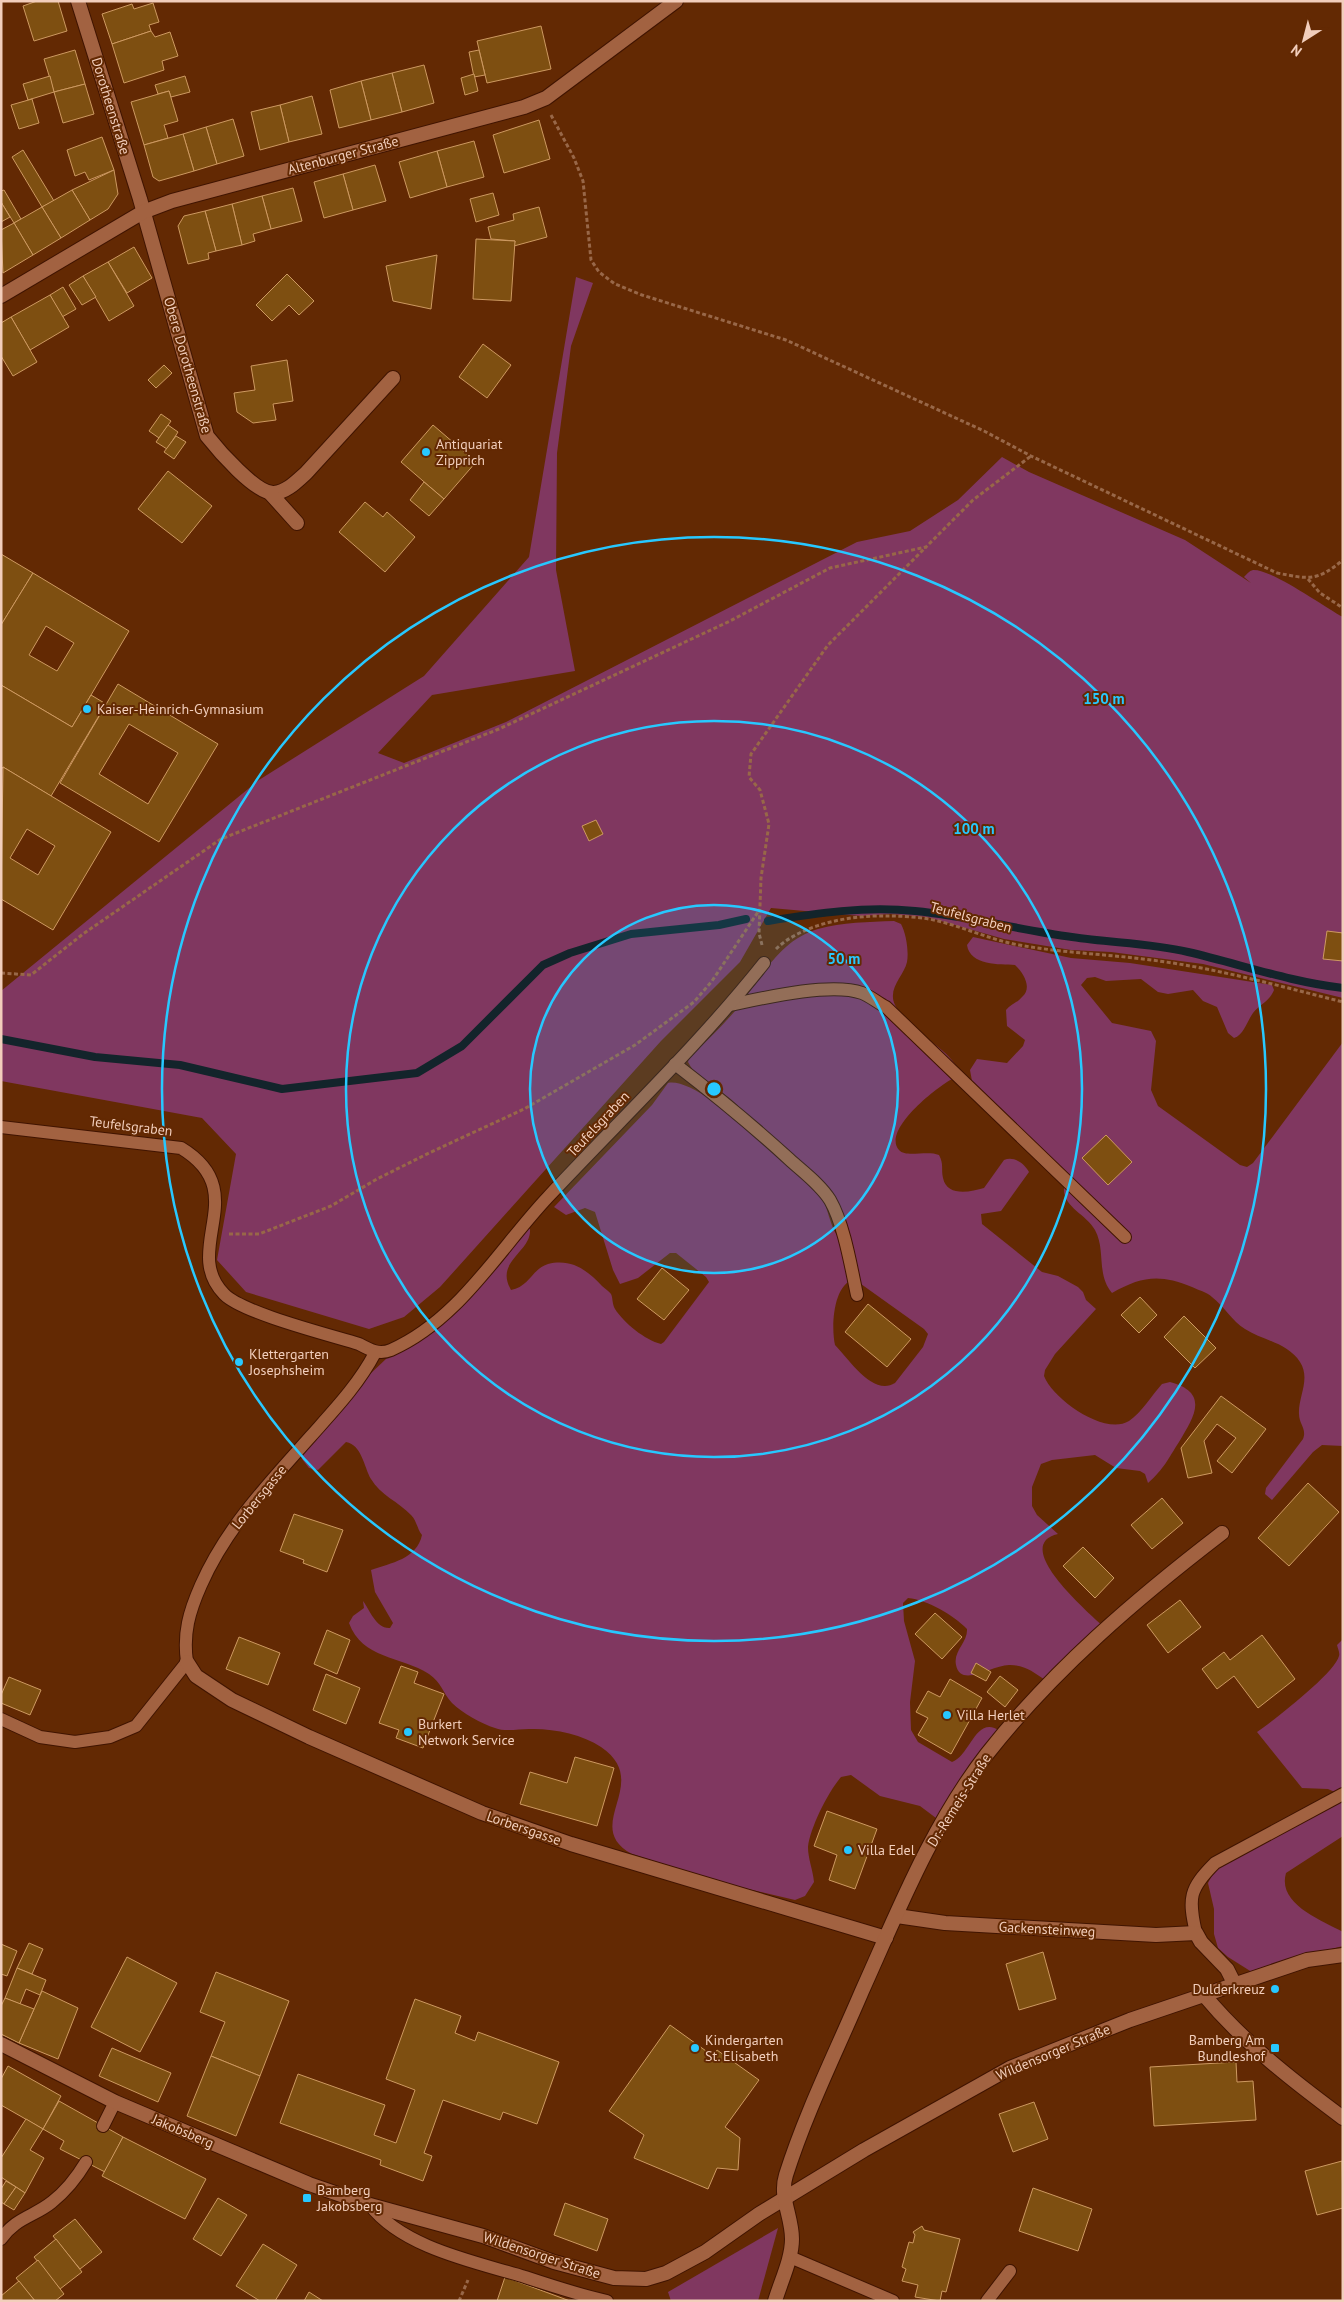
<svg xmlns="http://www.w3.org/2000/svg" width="1344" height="2302" font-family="'PT Sans',sans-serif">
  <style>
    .green { fill: #803760; fill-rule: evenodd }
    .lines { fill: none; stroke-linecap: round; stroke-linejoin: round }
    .stream { stroke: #13242b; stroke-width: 8 }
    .building { fill: #7e4f11; stroke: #cd9961; fill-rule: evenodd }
    .service-casing { stroke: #401400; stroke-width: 14 }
    .minor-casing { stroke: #401400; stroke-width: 16 }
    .path { stroke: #986748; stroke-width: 3; stroke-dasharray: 4 2.5; stroke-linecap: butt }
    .service { stroke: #a26241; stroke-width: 12 }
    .minor { stroke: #a26241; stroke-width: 14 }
    .ring { fill: none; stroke: #27c8ff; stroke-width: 2.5 }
    .poi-dot { fill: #27c8ff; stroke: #632903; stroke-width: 2 }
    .labels { text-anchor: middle; stroke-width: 4; stroke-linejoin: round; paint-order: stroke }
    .street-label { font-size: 14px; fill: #f2cebc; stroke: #632903 }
    .poi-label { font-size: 14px; fill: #f2cebc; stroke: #632903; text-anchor: start }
    .centre { fill: #27c8ff; stroke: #632903; stroke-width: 2.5 }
    .ring-label { font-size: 15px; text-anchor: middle; font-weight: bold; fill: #27c8ff; stroke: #632903; stroke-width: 4; stroke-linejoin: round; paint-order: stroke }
  </style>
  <rect width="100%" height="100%" fill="#632903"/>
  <!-- green -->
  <g class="green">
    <path d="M576,277L593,283L571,346L557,453L556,570L575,671L432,695L378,753L404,763L506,722L857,542L910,531L958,500L1002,457L1029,472L1185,540L1251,583L1244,577C1247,574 1249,571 1253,570C1272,569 1324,607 1343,617V998L1203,964L1111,952L1071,950L1004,939L927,917L890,914L861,916L771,908L740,962L661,1041L440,1287L404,1317L369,1329L246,1292L217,1260L236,1154L202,1118L1,1081V991L259,780L424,676L529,557Z"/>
    <path d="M894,921L901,924C906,933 909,951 907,962C904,976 887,988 895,1005C909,1032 943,1044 957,1067L956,1077C940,1084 881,1130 899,1150C906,1158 927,1150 939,1155C944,1164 941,1169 943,1178C947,1197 970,1192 984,1188L1004,1160C1014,1156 1024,1163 1029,1172L1001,1211L981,1214L982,1224L1042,1272L1058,1276L1078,1287L1083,1292L1086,1300L1096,1309L1055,1354L1045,1370L1044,1376C1053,1399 1104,1436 1129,1421C1141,1413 1152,1395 1162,1384L1170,1382C1211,1393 1193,1418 1179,1442C1168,1459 1164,1469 1148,1483L1145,1474L1140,1471L1116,1468L1095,1455L1052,1460L1041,1464L1032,1487V1506L1037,1515L1058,1534C1010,1545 1088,1612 1103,1626L1045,1680C1034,1672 1024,1665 1010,1665C993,1664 961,1689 956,1665C953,1651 968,1642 967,1629C953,1615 928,1600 908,1598L903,1603L904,1621L915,1661L910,1702L911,1730L918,1742L952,1762C970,1756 976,1714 1000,1731L940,1821L920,1806L880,1796L851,1775L841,1777C828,1792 810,1828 808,1847C808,1859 813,1870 814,1882L805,1896L795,1900L727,1884L632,1854C580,1826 654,1783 601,1747C582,1734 552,1728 529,1729C518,1729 505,1732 495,1728C482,1724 462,1713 452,1703C443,1693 441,1682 429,1674C401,1656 362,1659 349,1623L353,1616L364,1608L363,1601C370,1610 376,1629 390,1628L393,1623L375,1592L371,1570C391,1563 417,1559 422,1535C417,1529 417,1521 411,1515C399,1502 380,1495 371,1479C364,1467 362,1445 346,1442L318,1470L309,1468L302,1459L303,1454L368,1376L387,1358L413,1343L526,1227L530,1229C532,1252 494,1261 511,1290C529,1287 532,1269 548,1264C572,1258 588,1271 602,1286C605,1289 609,1291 611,1294C613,1298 612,1304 615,1309C624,1323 645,1340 661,1344L664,1342L709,1282L706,1277L676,1253H670L638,1278L620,1284L613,1270L595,1212L585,1208L566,1215L554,1207L652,1105L668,1083C700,1076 793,1169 820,1192C827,1204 831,1231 839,1237L832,1197L744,1114C731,1091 699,1085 688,1062L689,1058C705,1043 721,1027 735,1011C760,981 777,941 818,929C842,922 869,922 894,921ZM854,1279L924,1329L928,1334L923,1347L895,1383C873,1397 849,1359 835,1345C831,1327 833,1285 854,1279Z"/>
    <path d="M973,937L1071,958L1130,963L1272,985L1274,990C1269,1002 1260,1004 1253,1013C1247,1021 1244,1035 1234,1038L1228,1033L1217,1007L1203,1001L1193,990L1168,994L1158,992L1141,979L1106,981L1095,977L1087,978L1081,985L1112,1023L1151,1031L1156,1041L1151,1090L1158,1106L1240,1165L1247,1167L1253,1163L1343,1042V1446L1322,1445L1313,1452L1272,1500L1265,1494L1266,1488L1303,1439C1307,1429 1299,1424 1299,1414C1298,1397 1311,1379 1300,1362C1288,1343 1262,1340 1245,1329C1232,1321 1224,1306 1212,1297C1207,1292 1198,1290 1192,1287C1160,1274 1142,1276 1112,1293C1096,1274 1106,1250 1095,1230C1085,1212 1056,1205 1066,1180L972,1081L970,1070L977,1059L1007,1063L1023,1046L1025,1040L1007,1026L1006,1010C1011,1004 1017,1003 1022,997C1033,988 1023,972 1015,965C1000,964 970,966 967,945Z"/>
    <path d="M1343,1639V1836L1286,1873C1277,1904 1321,1920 1343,1932V1946L1312,1954L1255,1974L1228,1957L1218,1948L1214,1934V1909L1208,1883L1217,1866L1337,1793L1328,1789L1302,1788L1257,1732C1273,1721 1335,1673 1339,1656C1340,1653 1338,1649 1337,1645Z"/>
    <path d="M778,2228L758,2301H671L668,2292Z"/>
  </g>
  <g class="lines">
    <!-- stream -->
    <g class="stream">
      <path d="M768,921C817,913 865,906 915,911C968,916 1019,930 1072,937C1111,943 1150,943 1188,952C1240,964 1290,982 1343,988"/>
      <path d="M1,1039L95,1057L180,1065L282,1089L417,1073L462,1046L543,965L570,953L631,934L719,925L746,919"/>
    </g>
  </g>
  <!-- building -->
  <g class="building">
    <path d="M37,1H58L67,31L34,41L23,6Z"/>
    <path d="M153,3L159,22L149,25L151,31L112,44L102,14L132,4L134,9Z"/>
    <path d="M541,26L551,69L487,83L477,41Z"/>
    <path d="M151,31L155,37L170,32L178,56L162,61L164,70L124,83L112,44Z"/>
    <path d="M75,50L85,84L54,92L44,59Z"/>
    <path d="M479,50L485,75L474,77L469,52Z"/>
    <path d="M424,65L434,103L402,112L392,73Z"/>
    <path d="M392,73L402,112L371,120L361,81Z"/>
    <path d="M474,74L478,91L465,95L461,78Z"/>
    <path d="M50,76L54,92L28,100L23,84Z"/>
    <path d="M185,76L190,92L171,97L169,91L158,94L155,85Z"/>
    <path d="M361,81L371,120L339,128L330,90Z"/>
    <path d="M85,84L94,114L63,123L54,92Z"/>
    <path d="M169,91L178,121L164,125L168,138L144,145L131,102Z"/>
    <path d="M312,96L322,134L289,142L280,105Z"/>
    <path d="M32,99L39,123L19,129L11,105Z"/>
    <path d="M280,105L289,142L260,150L251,112Z"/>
    <path d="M233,119L244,156L217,164L206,127Z"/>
    <path d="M539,120L550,159L504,173L493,135Z"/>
    <path d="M206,127L217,164L194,171L183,134Z"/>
    <path d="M183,134L194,171L159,181L153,177L144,145Z"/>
    <path d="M102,137L114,170L89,180L85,172L75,176L67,150Z"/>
    <path d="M474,141L484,177L447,187L437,151Z"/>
    <path d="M23,150L54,201L42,207L12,157Z"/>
    <path d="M437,151L447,187L410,198L399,162Z"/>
    <path d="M375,165L386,201L353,210L343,174Z"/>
    <path d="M114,170L118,194L108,209L90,220L72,190Z"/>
    <path d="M343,174L353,210L324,218L314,182Z"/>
    <path d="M293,188L302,221L271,229L262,196Z"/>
    <path d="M4,190L21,219L14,223L1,202V191Z"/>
    <path d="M72,190L90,220L61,238L42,207Z"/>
    <path d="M493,193L499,215L476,222L470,199Z"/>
    <path d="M262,196L271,229L253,234L255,241L242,245L232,204Z"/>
    <path d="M1,202L10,217L1,222Z"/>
    <path d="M232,204L242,245L216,251L205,211Z"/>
    <path d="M42,207L61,238L33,255L14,223Z"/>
    <path d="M539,207L547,237L514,246L515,241L491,239L488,227L514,220L513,214Z"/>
    <path d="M205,211L216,251L208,253L209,259L188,264L178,226L184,216Z"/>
    <path d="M14,223L33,255L3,273L1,230Z"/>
    <path d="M476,239L515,241L511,301L473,299Z"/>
    <path d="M134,247L152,278L127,293L108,262Z"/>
    <path d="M437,255L431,309L393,301L386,266Z"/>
    <path d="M108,262L134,306L109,321L83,276Z"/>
    <path d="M287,274L314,301L299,315L289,305L272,321L256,305Z"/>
    <path d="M83,276L96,297L82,305L69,285Z"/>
    <path d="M63,287L76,309L62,317L50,295Z"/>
    <path d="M50,295L69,327L30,350L11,317Z"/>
    <path d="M11,317L37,362L13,376L1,356V323Z"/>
    <path d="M483,344L511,365L487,398L459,377Z"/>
    <path d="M287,360L293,401L273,404L276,420L253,423L237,412L234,393L255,390L251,366Z"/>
    <path d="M164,365L172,373L156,388L148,380Z"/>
    <path d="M161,414L171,421L159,438L149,431Z"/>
    <path d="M168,425L178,432L167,449L156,442Z"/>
    <path d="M433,425L476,462L444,499L401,462Z"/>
    <path d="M176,436L186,442L174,459L164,452Z"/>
    <path d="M168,471L212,506L182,543L138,509Z"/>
    <path d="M424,482L444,499L429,516L410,500Z"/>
    <path d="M365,502L383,517L387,512L415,537L385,572L339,532Z"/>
    <path d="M1,554L33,573L1,625Z"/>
    <path d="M33,573L129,631L72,727L1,685V625ZM46,626L74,643L57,671L29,655Z"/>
    <path d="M118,684L218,744L159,842L60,783ZM129,724L178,753L148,804L99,774Z"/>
    <path d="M1,685L72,727L91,695L106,704L51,796L3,767L1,770Z"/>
    <path d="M3,767L111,832L53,930L1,899ZM27,829L55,846L38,875L10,858Z"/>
    <path d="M596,820L603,834L589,841L582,826Z"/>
    <path d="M1327,931L1343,933V961L1323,959Z"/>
    <path d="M1106,1135L1132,1162L1108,1185L1082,1158Z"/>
    <path d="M662,1268L689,1290L664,1320L637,1299Z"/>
    <path d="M1140,1297L1157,1315L1139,1333L1121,1315Z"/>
    <path d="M868,1304L911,1339L887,1367L845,1332Z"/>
    <path d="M1184,1316L1216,1348L1195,1368L1164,1337Z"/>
    <path d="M1221,1396L1266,1429L1232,1473L1217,1461L1236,1438L1217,1424L1204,1441L1212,1473L1188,1478L1181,1448Z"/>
    <path d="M1308,1483L1339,1512L1289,1566L1258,1538Z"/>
    <path d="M1162,1498L1183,1523L1152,1549L1131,1525Z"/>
    <path d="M294,1514L343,1530L327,1572L303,1563L304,1560L280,1551Z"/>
    <path d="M1083,1547L1114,1578L1095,1598L1063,1566Z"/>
    <path d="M1180,1600L1201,1627L1168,1653L1147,1625Z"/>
    <path d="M935,1613L962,1637L942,1659L915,1634Z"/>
    <path d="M327,1630L350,1640L337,1674L314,1664Z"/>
    <path d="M1262,1635L1295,1679L1258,1708L1234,1676L1217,1689L1202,1669L1224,1652L1230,1660Z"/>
    <path d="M239,1637L280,1653L268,1685L226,1669Z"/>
    <path d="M976,1663L991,1672L986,1681L971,1673Z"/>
    <path d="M401,1666L418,1672L414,1683L444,1694L423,1748L396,1738L399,1730L379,1723Z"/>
    <path d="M326,1674L360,1688L346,1724L313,1710Z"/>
    <path d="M1000,1676L1018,1690L1005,1707L987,1692Z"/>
    <path d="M9,1677L41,1690L30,1715L1,1703V1695Z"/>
    <path d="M950,1679L982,1698L951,1754L918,1735L928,1718L916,1712L928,1691L940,1697Z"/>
    <path d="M575,1757L614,1768L597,1826L520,1804L530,1772L567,1783Z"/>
    <path d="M827,1811L877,1829L855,1889L829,1880L837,1855L814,1846Z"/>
    <path d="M29,1943L43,1949L32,1974L17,1968Z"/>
    <path d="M1,1944L17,1951L7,1976L1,1974Z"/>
    <path d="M1043,1952L1056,1999L1019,2010L1006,1964Z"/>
    <path d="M127,1957L177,1983L140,2052L91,2027Z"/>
    <path d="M17,1968L46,1980L40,1995L26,1989L20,2004L5,1998Z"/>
    <path d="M216,1972L289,2001L260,2076L211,2056L225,2022L200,2012Z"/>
    <path d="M42,1991L78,2008L58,2059L19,2043Z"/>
    <path d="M5,1998L34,2009L19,2043L1,2034V2006Z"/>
    <path d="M415,1999L461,2016L455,2033L475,2041L478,2032L559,2062L537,2124L503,2112L500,2120L443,2100L424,2153L432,2156L423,2181L380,2165L381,2160L280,2123L298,2074L385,2105L374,2135L396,2143L415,2090L386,2079Z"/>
    <path d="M670,2025L713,2056L717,2050L759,2080L725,2127L740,2138L738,2170L717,2168L708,2189L634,2158L644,2135L609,2111Z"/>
    <path d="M112,2048L171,2073L158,2102L99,2076Z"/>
    <path d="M211,2056L260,2076L236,2136L187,2116Z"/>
    <path d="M1236,2062L1237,2082L1253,2081L1256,2120L1154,2126L1150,2067Z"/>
    <path d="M8,2066L61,2096L43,2129L1,2105V2079Z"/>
    <path d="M59,2101L123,2137L105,2172L60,2149L64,2141L43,2129Z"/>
    <path d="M1034,2102L1048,2139L1013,2152L999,2114Z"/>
    <path d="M26,2119L43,2129L30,2150L44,2158L25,2193L1,2177V2158Z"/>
    <path d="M123,2137L206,2179L185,2219L102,2176Z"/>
    <path d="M1342,2161L1343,2208L1317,2215L1305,2171Z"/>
    <path d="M6,2181L16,2187L4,2204L1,2202V2189Z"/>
    <path d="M16,2187L25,2193L14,2210L4,2204Z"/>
    <path d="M1033,2188L1092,2209L1078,2251L1019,2231Z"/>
    <path d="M218,2198L247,2215L221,2256L193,2239Z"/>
    <path d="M565,2203L608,2219L597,2251L554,2235Z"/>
    <path d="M75,2219L102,2252L80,2269L53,2236Z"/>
    <path d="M922,2226L924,2230L960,2239L946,2292L942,2291L940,2301L915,2297L918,2285L902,2281L906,2269L902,2267L909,2242L913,2243L915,2235L913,2232Z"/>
    <path d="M56,2239L82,2272L60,2289L34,2257Z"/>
    <path d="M263,2244L297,2265L275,2301H260L236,2286Z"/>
    <path d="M38,2260L64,2294L55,2301H35L16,2278Z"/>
    <path d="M505,2277L570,2301H497Z"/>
    <path d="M19,2281L35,2301H1V2296Z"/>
    <path d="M309,2292L323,2301H304Z"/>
  </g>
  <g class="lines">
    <!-- service casing -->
    <g class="service-casing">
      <g id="service">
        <path d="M730,1005C763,998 831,982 862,993C870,996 878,1003 886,1007L1125,1237"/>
        <path d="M675,1064C714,1094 753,1126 789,1159C803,1172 820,1184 830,1200C844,1224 851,1267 857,1295"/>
        <path d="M1,1127L181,1148C254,1192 180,1249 224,1294C242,1313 330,1335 359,1344C370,1350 379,1355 391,1350C459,1320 499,1249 548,1197C620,1120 698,1046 764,963"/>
        <path d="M1,1719L40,1737L75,1742L110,1737L136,1726L187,1662C183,1633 189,1612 201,1585C226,1528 269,1483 311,1436C335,1409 358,1385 375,1353"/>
        <path d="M1196,1933C1188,1898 1189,1889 1215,1863L1343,1794"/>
        <path d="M103,2126L115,2102"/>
        <path d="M370,2205C403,2248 476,2262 525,2277C552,2286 579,2295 607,2301"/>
        <path d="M1,2239C15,2218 35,2216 52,2202C66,2191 77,2177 86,2162"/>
        <path d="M790,2257L893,2301"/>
        <path d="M987,2301L1010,2271"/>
      </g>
    </g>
    <!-- minor casing -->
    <g class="minor-casing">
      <g id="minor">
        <path d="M78,1L140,199L207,436C218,450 256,494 274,493C287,492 297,481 306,473L393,378"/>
        <path d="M1,296L143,212L172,201L524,107L546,98L676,1"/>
        <path d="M270,493L297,523"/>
        <path d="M187,1662L196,1676L232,1700L309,1737L482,1813L571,1844L886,1938"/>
        <path d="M897,1916L945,1923L1156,1935L1196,1933L1201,1942L1227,1969L1235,1985"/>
        <path d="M1204,1995C1244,2043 1293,2081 1343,2118"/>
        <path d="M1,2044L115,2102L309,2184L370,2205L483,2236L554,2262L614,2278L646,2279L666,2273L705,2252L759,2214L864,2150L1010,2068L1130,2020L1307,1960L1343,1955"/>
        <path d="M775,2301C781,2281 792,2259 792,2239C792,2216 779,2197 786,2175C806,2112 836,2052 862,1991C898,1911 932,1825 987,1754C1054,1669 1136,1599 1222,1533"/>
      </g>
    </g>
    <!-- path -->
    <g class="path">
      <path d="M551,115L574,158L583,181L591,260L599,272L615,284L642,295L786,340L984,431L1031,456L1277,573C1309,579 1316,582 1343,560"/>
      <path d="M1308,579L1320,593L1343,608"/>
      <path d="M762,945L759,933L761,878L769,824L760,790L749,777L751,754L828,645L926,547"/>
      <path d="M776,949C802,924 851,915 886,916C904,916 925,917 942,922C968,929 992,940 1019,945C1063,953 1106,954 1151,960C1216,968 1279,986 1343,1002"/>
      <path d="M1,973L31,975L83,934L221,839L499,729L730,621L830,568L926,547L973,500L1031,456"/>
      <path d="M229,1234H259L331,1206L377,1179L429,1153L524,1109L635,1045L694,1002L712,981L760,909"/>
      <path d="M459,2301L468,2280"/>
    </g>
    <!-- service -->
    <use href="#service" class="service"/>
    <!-- minor -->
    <use href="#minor" class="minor"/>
  </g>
  <!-- distance rings -->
  <circle cx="714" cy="1089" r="184" fill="#27c8ff" fill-opacity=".12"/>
  <g class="ring">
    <circle cx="714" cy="1089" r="184"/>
    <circle cx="714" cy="1089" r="368"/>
    <circle cx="714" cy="1089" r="552"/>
  </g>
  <!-- markers -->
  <g class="poi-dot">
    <circle cx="426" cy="452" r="5"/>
    <circle cx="87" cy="709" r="5"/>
    <circle cx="239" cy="1362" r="5"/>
    <circle cx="947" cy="1715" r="5"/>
    <circle cx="408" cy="1732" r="5"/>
    <circle cx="848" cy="1850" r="5"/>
    <circle cx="1275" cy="1989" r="5"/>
    <circle cx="695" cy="2048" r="5"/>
    <rect x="1270" y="2043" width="10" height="10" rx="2.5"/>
    <rect x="302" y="2193" width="10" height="10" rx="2.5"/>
  </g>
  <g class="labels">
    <!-- street labels -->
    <g class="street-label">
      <text transform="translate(111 106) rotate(73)" y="5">Dorotheenstraße</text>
      <text transform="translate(343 155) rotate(-15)" y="5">Altenburger Straße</text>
      <text transform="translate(188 365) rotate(74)" y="5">Obere Dorotheenstraße</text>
      <text transform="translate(971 917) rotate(15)" y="5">Teufelsgraben</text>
      <text transform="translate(598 1124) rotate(-47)" y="5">Teufelsgraben</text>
      <text transform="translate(131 1126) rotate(7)" y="5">Teufelsgraben</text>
      <text transform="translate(259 1497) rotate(-51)" y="5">Lorbersgasse</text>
      <text transform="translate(959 1800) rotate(-58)" y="5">Dr.-Remeis-Straße</text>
      <text transform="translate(524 1828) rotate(19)" y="5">Lorbersgasse</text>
      <text transform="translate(1047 1929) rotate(3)" y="5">Gackensteinweg</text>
      <text transform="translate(1053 2052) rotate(-23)" y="5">Wildensorger Straße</text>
      <text transform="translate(183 2131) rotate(23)" y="5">Jakobsberg</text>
      <text transform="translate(542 2255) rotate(18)" y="5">Wildensorger Straße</text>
    </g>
    <!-- poi labels -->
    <g class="poi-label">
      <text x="436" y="449">Antiquariat<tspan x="436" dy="16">Zipprich</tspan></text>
      <text x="97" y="714">Kaiser-Heinrich-Gymnasium</text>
      <text x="249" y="1359">Klettergarten<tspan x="249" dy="16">Josephsheim</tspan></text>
      <text x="957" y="1720">Villa Herlet</text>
      <text x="418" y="1729">Burkert<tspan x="418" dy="16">Network Service</tspan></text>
      <text x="858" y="1855">Villa Edel</text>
      <text x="1265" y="1994" text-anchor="end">Dulderkreuz</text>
      <text x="705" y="2045">Kindergarten<tspan x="705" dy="16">St. Elisabeth</tspan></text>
      <text x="1265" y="2045" text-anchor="end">Bamberg Am<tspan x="1265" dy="16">Bundleshof</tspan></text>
      <text x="317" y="2195">Bamberg<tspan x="317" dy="16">Jakobsberg</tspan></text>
    </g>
  </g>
  <circle cx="714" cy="1089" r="8" class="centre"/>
  <g class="ring-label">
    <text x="1104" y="704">150 m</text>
    <text x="974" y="834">100 m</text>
    <text x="844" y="964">50 m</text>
  </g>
  <!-- border -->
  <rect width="1344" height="2302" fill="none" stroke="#f2cebc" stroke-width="5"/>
  <!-- north arrow -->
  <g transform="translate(1304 40) rotate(216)" stroke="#632903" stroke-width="4" paint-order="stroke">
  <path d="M0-4L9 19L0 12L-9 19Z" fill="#f2cebc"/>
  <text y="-8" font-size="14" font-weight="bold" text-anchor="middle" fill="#f2cebc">N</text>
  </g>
</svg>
